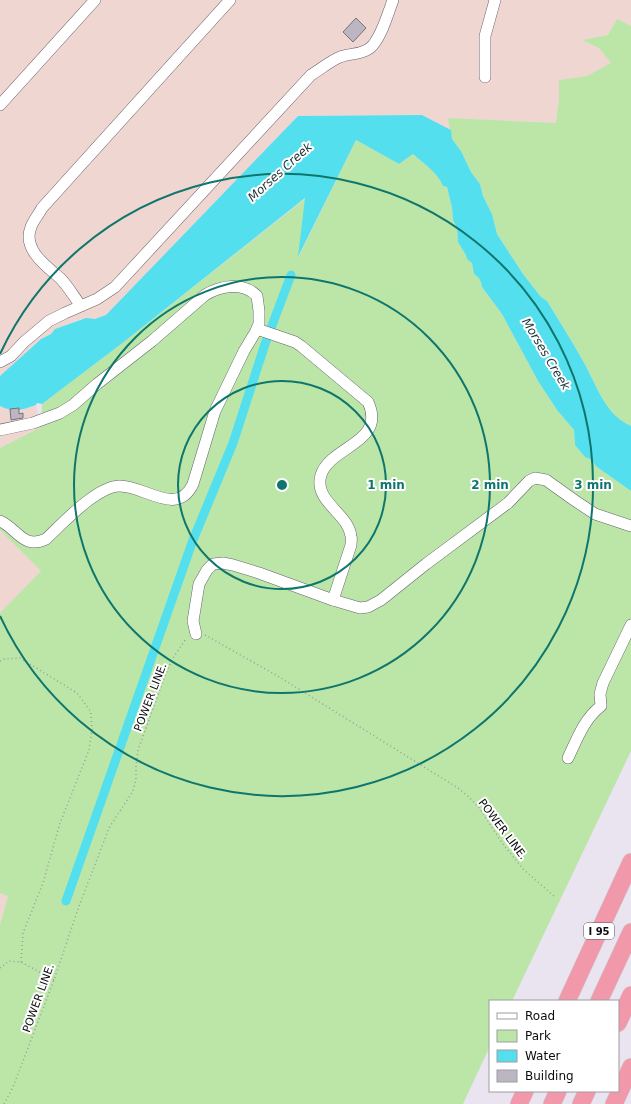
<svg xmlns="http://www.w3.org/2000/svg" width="631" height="1104" font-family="'DejaVu Sans',sans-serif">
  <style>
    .industrial { fill: #efd6d0 }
    .green { fill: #bbe6a7 }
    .water { fill: #54dfee }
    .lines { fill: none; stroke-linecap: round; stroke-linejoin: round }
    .canal { stroke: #54dfee; stroke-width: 9 }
    .building { fill: #bcb6c2; stroke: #76707b }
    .minor-casing { stroke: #67616d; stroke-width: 12 }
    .highway-casing { stroke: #cac9ca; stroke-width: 18 }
    .path { stroke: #9e99a3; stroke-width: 1.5; stroke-dasharray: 1 3; stroke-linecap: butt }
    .minor { stroke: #fff; stroke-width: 11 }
    .highway { stroke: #f199ab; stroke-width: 17 }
    .ring { fill: none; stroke: #0f766e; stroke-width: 2 }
    .labels { text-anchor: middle; stroke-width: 4; stroke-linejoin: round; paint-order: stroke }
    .shield { fill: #fff; stroke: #565457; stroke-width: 1 }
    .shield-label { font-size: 10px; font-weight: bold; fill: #0d0b0f }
    .street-label { font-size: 11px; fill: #0d0b0f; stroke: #fff }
    .water-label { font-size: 12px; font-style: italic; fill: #1e3538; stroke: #fff }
    .centre { fill: #0f766e; stroke: #fff; stroke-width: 2 }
    .ring-label { font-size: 12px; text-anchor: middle; font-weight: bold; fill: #0f766e; stroke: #fff; stroke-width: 4; stroke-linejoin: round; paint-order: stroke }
  </style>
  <rect width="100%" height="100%" fill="#eae3f0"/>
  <!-- industrial -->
  <g class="industrial">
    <path d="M0,0H631V26L617,19L608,35L582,40L599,48L612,63L587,76L559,80V99L556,123L449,118L451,130L422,115L298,116L106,315L95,319H81L59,328L51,334L40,339L0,376Z"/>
    <path d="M36,405L41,427L0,448V406L11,411L21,410Z"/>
    <path d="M0,530L41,571L0,613Z"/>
    <path d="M0,893L8,896L0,925Z"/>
  </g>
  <!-- green -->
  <g class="green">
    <path d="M617,19L631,26V426C604,414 597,385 583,361C572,341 559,321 547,301L541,297L523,274L497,234L492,214L483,196L480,184L471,172L461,151L452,139L448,118L556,123L559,99V80L587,76L611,63L599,48L582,40L608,35Z"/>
    <path d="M356,140L399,164L413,154C424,164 437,172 443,186L447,187L452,208L453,220L457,228L458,242L472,263L474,274C479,277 481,282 482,287L502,314L538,381L557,410L574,430L575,445L585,457L590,459L597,467L631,491V751L512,1001H490V1046L463,1104H0V925L8,896L0,893V613L41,571L0,530V448L41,427L42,404L125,341L306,198L299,256Z"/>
  </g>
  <!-- water -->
  <path class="water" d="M422,115L451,130L452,139L461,151L471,172L480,184L483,196L492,214L497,234L523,274L541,297L547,301C559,321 572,341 583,361C597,385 604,414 631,426V491L597,467L590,459L585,457L575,445L574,430L557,410L538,381L502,314L482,287C481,281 479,277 474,274L472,263L467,259L466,255L458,242L457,228L453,220L452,208L447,187L443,186C437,172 424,164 413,154L399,164L356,140L298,257L305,198L125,341L42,404L37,403L36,405C21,410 15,413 0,406V376L41,339L51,334L55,329L86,318L95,319L106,315L298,116Z"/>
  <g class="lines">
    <!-- canal -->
    <path class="canal" d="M66,901L193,540L233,443L265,344L291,275"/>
  </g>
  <!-- building -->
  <g class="building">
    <path d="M356,18L366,28L353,42L343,32Z"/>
    <path d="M19,408V414L23,413V418L11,420L10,409Z"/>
  </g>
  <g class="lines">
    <!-- minor casing -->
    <g class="minor-casing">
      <g id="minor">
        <path d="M485,77V36L495,0"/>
        <path d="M0,105L95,0"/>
        <path d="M81,306C74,297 68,286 60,278C46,266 22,249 31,227C33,221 39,214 42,208L230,0"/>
        <path d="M257,329L295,342L301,346L368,402C387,443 330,446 321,475C313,501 348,513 351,536C352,538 351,542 351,545L333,600"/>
        <path d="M0,362L11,356L24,342L49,321L65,313L97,299L115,287L311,75C321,69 330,61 340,57C351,53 361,55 370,48C381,39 388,13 393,0"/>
        <path d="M0,430L33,423L60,413L73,405L97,384L152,341L205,295C220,286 243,281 257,296L259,311V324L256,331L244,351L215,411L193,484C177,518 144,485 119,486C96,487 63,523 46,539C23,550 17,528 0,521"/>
        <path d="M196,634L193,621L199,584L207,570L213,564L223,563L233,565L259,573L333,600L360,608L368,607L381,600L426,564L508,503L529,481L535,478L546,480L574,500L595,514L631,526"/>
        <path d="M568,758C577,739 584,719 601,706L600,694L603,683L631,625"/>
      </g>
    </g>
    <!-- highway casing -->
    <g class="highway-casing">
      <g id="highway">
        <path d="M567,1001L631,862"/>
        <path d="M599,1001L631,932"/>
        <path d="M618,1023L631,995"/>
        <path d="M519,1104L525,1091"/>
        <path d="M552,1104L558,1091"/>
        <path d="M581,1104L587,1091"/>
        <path d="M614,1104L631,1067"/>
      </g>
    </g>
    <!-- path -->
    <g class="path">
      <path d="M205,635L276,675L458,788L470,798L480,809L502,843L524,870L555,897"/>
      <path d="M0,661L4,659L20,658L77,693L91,712L92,730L89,750L60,823L43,883L23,933L21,962"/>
      <path d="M0,968L9,961L21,962L54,980"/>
      <path d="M4,1104L13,1087L54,980L78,909L109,828L133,791L136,779V766L138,750L166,673L173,658L185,640L187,638"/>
    </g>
    <!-- minor -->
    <use href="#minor" class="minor"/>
    <!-- highway -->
    <use href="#highway" class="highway"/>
  </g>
  <!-- distance rings -->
  <g class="ring">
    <circle cx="282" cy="485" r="104"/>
    <circle cx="282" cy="485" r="208"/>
    <path d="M0 354A311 311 0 1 1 0 616"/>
  </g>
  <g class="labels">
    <!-- shield labels -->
    <rect class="shield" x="584" y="923" width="30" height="16" rx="3"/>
    <g class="shield-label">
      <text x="599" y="935">I 95</text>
    </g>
    <!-- street labels -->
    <g class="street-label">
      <text transform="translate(150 697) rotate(-69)" y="4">POWER LINE.</text>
      <text transform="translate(503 829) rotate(53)" y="4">POWER LINE.</text>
      <text transform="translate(38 998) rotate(-70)" y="4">POWER LINE.</text>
    </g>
    <!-- water labels -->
    <g class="water-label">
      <text transform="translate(280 172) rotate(-42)" y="4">Morses Creek</text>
      <text transform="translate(546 354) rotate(59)" y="4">Morses Creek</text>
    </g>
  </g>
  <circle cx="282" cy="485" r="6" class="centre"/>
  <g class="ring-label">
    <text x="386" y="489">1 min</text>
    <text x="490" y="489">2 min</text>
    <text x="593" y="489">3 min</text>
  </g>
  <!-- legend -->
  <rect x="489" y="1000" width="130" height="92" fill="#ffffff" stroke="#9e9d9f"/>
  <rect x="497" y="1013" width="20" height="6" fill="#ffffff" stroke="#9e9d9f"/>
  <text x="525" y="1020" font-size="12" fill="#0d0b0f">Road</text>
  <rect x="497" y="1030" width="20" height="12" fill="#bbe6a7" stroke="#9e9d9f"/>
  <text x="525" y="1040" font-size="12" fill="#0d0b0f">Park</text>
  <rect x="497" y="1050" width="20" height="12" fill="#54dfee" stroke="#9e9d9f"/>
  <text x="525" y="1060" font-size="12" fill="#0d0b0f">Water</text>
  <rect x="497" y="1070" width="20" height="12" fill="#bcb6c2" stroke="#9e9d9f"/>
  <text x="525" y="1080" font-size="12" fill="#0d0b0f">Building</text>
</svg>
